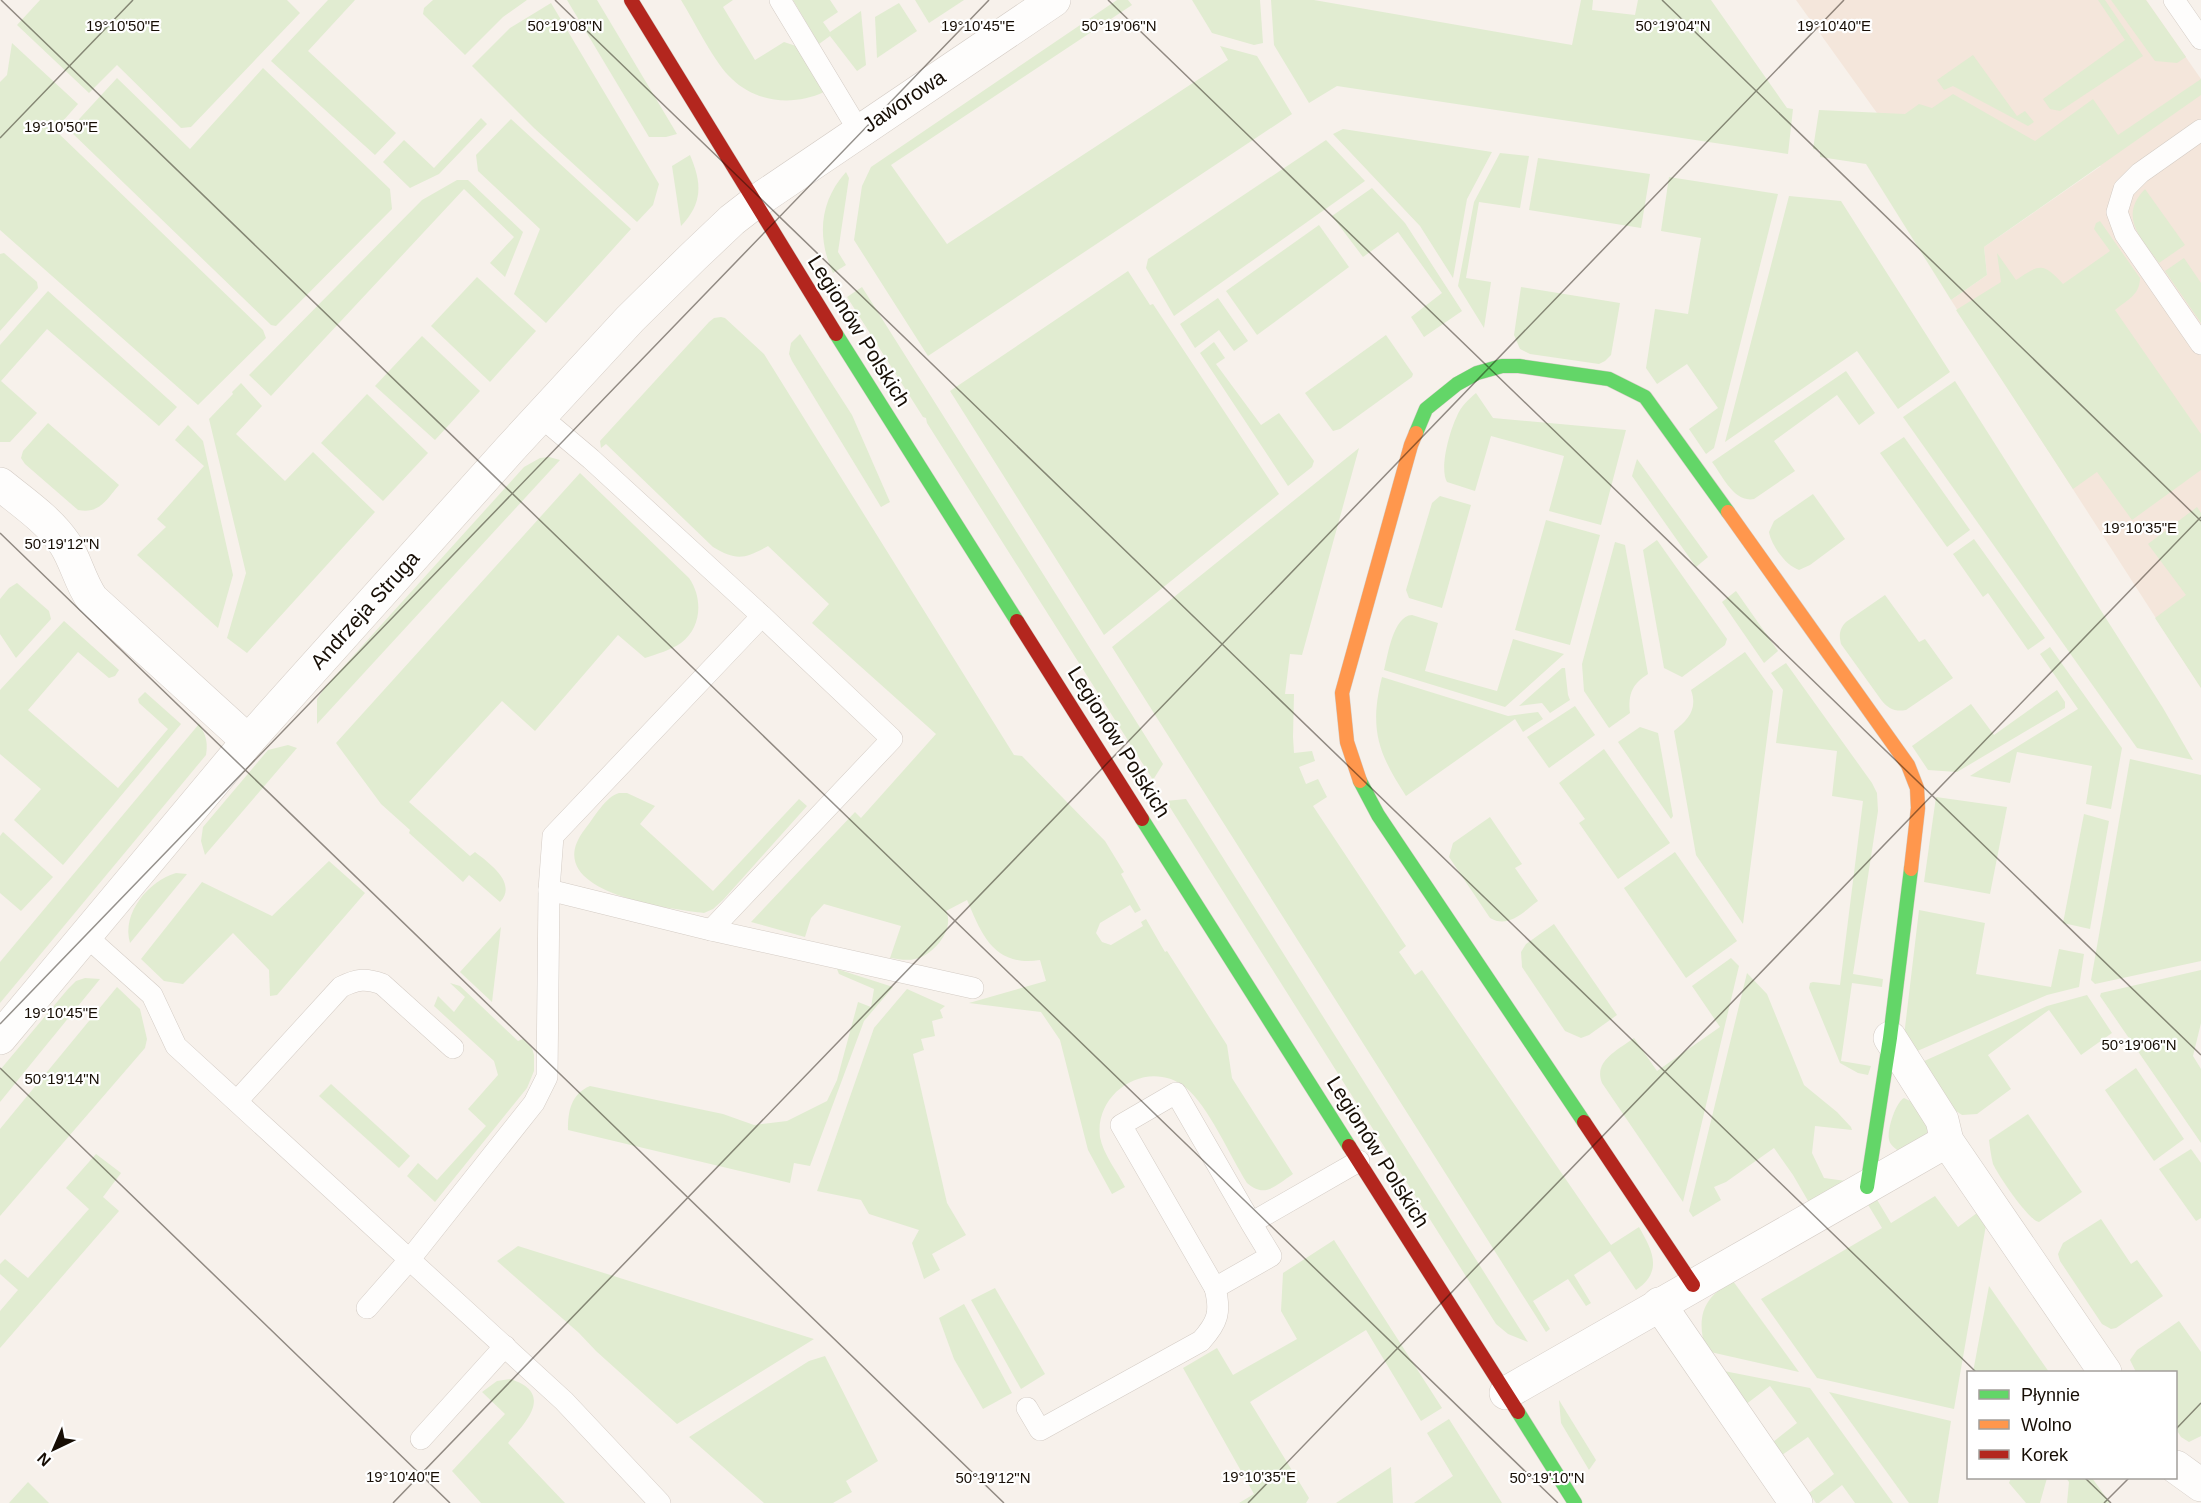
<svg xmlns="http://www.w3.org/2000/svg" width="2201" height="1503" font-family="Arial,sans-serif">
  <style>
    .education { fill: #f4e6db }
    .green { fill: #e1ecd1 }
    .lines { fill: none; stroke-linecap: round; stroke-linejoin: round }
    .lane-casing { stroke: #d4ccc5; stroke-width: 22 }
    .street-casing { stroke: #d4ccc5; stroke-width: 34 }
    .fast-casing { stroke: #d4ccc5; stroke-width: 15 }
    .slow-casing { stroke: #d4ccc5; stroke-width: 15 }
    .jam-casing { stroke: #d4ccc5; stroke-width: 15 }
    .lane { stroke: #fefdfc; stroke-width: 21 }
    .street { stroke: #fefdfc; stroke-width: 33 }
    .fast { stroke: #63d668; stroke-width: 14 }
    .slow { stroke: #ff974d; stroke-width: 14 }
    .jam { stroke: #b3261e; stroke-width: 14 }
    .ticks { fill: none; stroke: #170e05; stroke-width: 1.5; stroke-opacity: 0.45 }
    .labels { text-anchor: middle; stroke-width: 4.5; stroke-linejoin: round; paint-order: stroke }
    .street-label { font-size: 21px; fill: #170e05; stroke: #fff }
    .ticks-label { font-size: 15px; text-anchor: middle; fill: #170e05; stroke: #fff; stroke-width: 4.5; stroke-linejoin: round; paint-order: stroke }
  </style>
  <rect width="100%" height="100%" fill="#f7f1eb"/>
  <!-- education -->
  <path class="education" d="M1796,0H2146L2201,79V688L1951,300L1987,275L1984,247L2101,166L1897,141Z"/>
  <!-- green -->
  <g class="green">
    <path d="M40,0H287L300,13L191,127L181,128L117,65L89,93L17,25Z"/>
    <path d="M328,0H355L308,51L396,133L375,155L271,61Z"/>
    <path d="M433,0H527L503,17L465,55L423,14L424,8Z"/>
    <path d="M567,0H597L677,134L666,137H649Z"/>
    <path d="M681,0H733L723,7L755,60L784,42L796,46L824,92C794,106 757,103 732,79C715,64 694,21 681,0Z"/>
    <path d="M793,0H830L838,12L823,22L830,32L861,11L866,65L857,71L830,36L819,44Z"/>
    <path d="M915,0H964L929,23Z"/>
    <path d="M1117,0H1128L1132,5L891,165L947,244L1228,60L1220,46L1257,56L1292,114L928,356L854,240L862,186L871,167Z"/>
    <path d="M1192,0H1260L1263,43L1254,45L1212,33Z"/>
    <path d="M1271,0H1314L1572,45L1581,0H1593L1592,10L1635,15L1638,0H1711L1787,108L1793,109L1788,154L1337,86L1309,103L1274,45Z"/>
    <path d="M2098,0H2105L2143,56L2060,111L2050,109L2043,99L2125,40Z"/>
    <path d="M2111,0H2146L2186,57L2177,63L2155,61Z"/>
    <path d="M551,3L659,184L653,205L637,222L534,128L472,66L510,28Z"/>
    <path d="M899,3L917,31L877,58L875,17Z"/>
    <path d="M12,43L78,104L55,130L263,330L266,338L198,405L0,230V82L7,75Z"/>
    <path d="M1973,55L2017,116L2025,111L2034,122L2028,126L1953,86L1944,90L1937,80Z"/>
    <path d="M263,68L390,189L392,209L276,326L271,325L69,130L117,78L190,149Z"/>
    <path d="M2201,79V95L1984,247L1987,275L1951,300L1866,164L1820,157V150L1813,149L1819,110L1905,114L1919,104L1932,108L1953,94L2035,141L2093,99L2118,135Z"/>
    <path d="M481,118L487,124L439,174L410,188L383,162L404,140L434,168Z"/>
    <path d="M511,119L631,229L546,323L514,294L540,229L478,171L476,155Z"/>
    <path d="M1343,129L1492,152L1467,199L1453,278L1420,226L1333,134Z"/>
    <path d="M1326,140L1365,181L1174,316L1146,268L1148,259Z"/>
    <path d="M1500,153L1529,156L1520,208L1479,202L1466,278L1491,282L1484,328L1458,286L1474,202Z"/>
    <path d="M690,155C702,183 703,203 681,226L672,166Z"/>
    <path d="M1538,158L1650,174L1641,228L1529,210Z"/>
    <path d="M846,172L849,178L838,252L846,265L833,273C817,238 819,202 846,172Z"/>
    <path d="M1669,177L1778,194L1714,448L1706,454L1689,429L1718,408L1687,364L1657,384L1646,368L1655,309L1688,314L1701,238L1661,231Z"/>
    <path d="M457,180H468L523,232L505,277L490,263L514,237L464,189L271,396L249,375L422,200Z"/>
    <path d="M1372,188L1405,223L1462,311L1424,337L1411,317L1442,293L1398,232L1363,257L1332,216Z"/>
    <path d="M2145,189L2185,245L2159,263C2141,238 2118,217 2145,189Z"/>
    <path d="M1789,196L1841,201L1950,372L1898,409L1857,351L1725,442Z"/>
    <path d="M2100,221L2140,278C2140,295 2127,300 2115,310L2201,434V470L2132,520L2097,472L2073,489L1956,310L2001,282L1997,253L2016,280C2040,264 2043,262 2063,284L2110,251L2094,229L2096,223Z"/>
    <path d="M1319,225L1349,267L1257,335L1226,291Z"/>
    <path d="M4,253L37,282L38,288L0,331V254Z"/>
    <path d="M2184,258L2201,283V323L2165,271Z"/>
    <path d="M1128,271L1150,305L1153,304L1279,494L1104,635L950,391Z"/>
    <path d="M477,277L536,331L490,382L431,326Z"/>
    <path d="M862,287L1163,764L1153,780L927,423L926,418L923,417L847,297Z"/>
    <path d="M1521,287L1620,303L1611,355L1605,361L1599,364L1530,354L1520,349L1514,335Z"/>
    <path d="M48,291L177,407L159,426L47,329L1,381L37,413L10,442H0V345Z"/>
    <path d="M1218,298L1248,341L1234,351L1219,330L1195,348L1180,324Z"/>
    <path d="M721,317L725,318L764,354L1014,755L1022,756L1105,841L1124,872L1121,874L1141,910L1135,913L1130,905L1100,923L1096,933L1102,942L1111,945L1143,926L1141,922L1146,919L1165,952L1167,951L1227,1045L1232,1078L1293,1174C1276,1185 1265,1199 1247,1183C1230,1156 1208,1105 1185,1087C1148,1058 1094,1092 1100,1137C1103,1154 1117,1171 1125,1187L1112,1194L1088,1150L1060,1040L1041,1012L969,1003L1046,981L1040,960C994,967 982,935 967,900L946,911C955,929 934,955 915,959C907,961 898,959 890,958L901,926L824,904L811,918L805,937L751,922L855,812L861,818L936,734L812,623L829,604L768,546C745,559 736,561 713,547L606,444L601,448L600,441L709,322L714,318Z"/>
    <path d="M800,334L852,415L890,502L881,507L792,361L789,354L791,343Z"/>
    <path d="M1386,335L1413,374L1412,377L1340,429L1333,431L1305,393Z"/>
    <path d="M422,336L480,391L435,440L375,386Z"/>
    <path d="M1214,342L1225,358L1216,364L1261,425L1279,413L1314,461L1312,467L1288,486L1200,353Z"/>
    <path d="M1846,371L1875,413L1859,425L1837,395L1774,441L1795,471L1754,499C1734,503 1722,475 1712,462Z"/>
    <path d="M1955,381L2163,708L2193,760L2137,748L1903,417Z"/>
    <path d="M241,383L262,406L236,434L285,481L313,452L375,512L247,653L227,638L246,573L209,419L233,394L232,392Z"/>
    <path d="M1476,393L1493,418L1626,430L1601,525L1549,511L1564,456L1491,436L1475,491L1447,482C1439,468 1450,430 1457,416C1461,406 1468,400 1476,393Z"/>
    <path d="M367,394L428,453L383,501L321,443Z"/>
    <path d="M48,423L119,485C106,500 100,514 78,510L25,464L21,458L23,451Z"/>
    <path d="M188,425L203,441L233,575L218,628L137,555L166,527L157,519L204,466L175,440Z"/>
    <path d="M1904,437L1970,530L1947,547L1880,453Z"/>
    <path d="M1359,448L1302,655L1290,654L1285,694H1294L1293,737L1294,753L1312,751L1315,761L1299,767L1306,784L1318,779L1327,797L1313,806L1406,946L1399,952L1415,975L1422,970L1611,1245L1639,1227C1652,1250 1664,1271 1636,1290L1610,1251L1574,1275L1591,1303L1586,1306L1568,1279L1533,1301L1550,1329L1546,1332L1112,647Z"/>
    <path d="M549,457L560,460L317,724V699L326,686L524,467L540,458Z"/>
    <path d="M1637,459L1708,557L1696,567L1632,476Z"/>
    <path d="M580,473L689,578C703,598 702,627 681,643C671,650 657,654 645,658L618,635L535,731L502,701L409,802L470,856L475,852C489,863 518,883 500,902L469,875L463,882L409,833L410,830L381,804L336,743Z"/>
    <path d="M1813,494L1845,539L1810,565L1799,570C1786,566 1771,545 1769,532L1774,521Z"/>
    <path d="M1440,496L1471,505L1442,608L1409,598L1406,590L1432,503Z"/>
    <path d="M2197,507L2201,513V688L2155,618L2186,595L2148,544Z"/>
    <path d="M1546,520L1600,535L1570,645L1515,630Z"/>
    <path d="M1974,539L2045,638L2028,650L1988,593L1983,597L1953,554Z"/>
    <path d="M1657,540L1727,639L1725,645L1682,677L1664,668L1643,550Z"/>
    <path d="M1615,542L1625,545L1648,674C1632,684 1628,694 1630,713L1609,728L1584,691L1582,664Z"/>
    <path d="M17,583L49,611L51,619L16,658L0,634V599L9,588Z"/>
    <path d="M1736,591L1778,651L1764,663L1722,602Z"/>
    <path d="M1885,595L1919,642L1925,639L1953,678L1906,710C1895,712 1889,709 1882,701L1841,644C1839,635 1839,629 1846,622Z"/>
    <path d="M1412,615L1438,623L1425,671L1497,691L1513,639L1564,654L1505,707L1384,670C1388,655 1393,616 1412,615Z"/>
    <path d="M64,621L119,670L115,676L109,678L78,652L28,710L118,788L168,729L139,703L138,699L145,692L181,724L63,865L14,820L41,789L0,754V690Z"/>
    <path d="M2050,647L2122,748L2111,809L2086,804L2092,766L2017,752L2010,783L1970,776L2078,709L2040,654Z"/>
    <path d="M1745,652L1773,691L1743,924L1696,855L1674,731C1688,720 1698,709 1691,690Z"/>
    <path d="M1786,663L1872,783L1877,793L1878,811L1853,974L1883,979L1882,987L1852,983L1841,1061L1871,1066L1868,1075L1858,1073L1840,1063L1809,988L1810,983L1813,982L1840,985L1863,801L1832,796L1837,751L1776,743L1783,690L1771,673Z"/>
    <path d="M1562,668H1565L1568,695L1570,700L1550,713L1542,703L1519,706Z"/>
    <path d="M1382,677L1508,716L1538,712L1543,719L1523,732L1515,719L1406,796C1378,753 1369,729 1382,677Z"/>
    <path d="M2057,690L2065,702V708L1957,772L1928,770L1912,746L1971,704L1994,735Z"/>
    <path d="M1575,706L1595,735L1549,768L1527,737Z"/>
    <path d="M199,724C206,735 208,742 206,755L0,1003V962Z"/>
    <path d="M1640,727L1658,733L1673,816L1671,819L1618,742Z"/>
    <path d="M288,745L297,748L205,855L201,841L203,827L268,750Z"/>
    <path d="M1604,749L1670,843L1618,879L1579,823L1585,819L1559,783Z"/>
    <path d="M2130,759L2201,775V961L2095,984L2091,980Z"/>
    <path d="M619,793H627L655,806L640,824L713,891L799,799L807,806L723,900L713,909L704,913C668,909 536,892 585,829C594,818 605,797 619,793Z"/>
    <path d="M1936,797L2007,807L1990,894L1924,882Z"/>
    <path d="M1186,799L1528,1342L1508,1334L1496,1324L1166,801Z"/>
    <path d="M2084,814L2109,821L2090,929L2063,923Z"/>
    <path d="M1490,817L1522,864L1515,868L1538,901C1524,911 1509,929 1490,918L1449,857L1453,843Z"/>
    <path d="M3,832L53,877L21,911L0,893V836Z"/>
    <path d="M1675,852L1737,941L1686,978L1624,888Z"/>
    <path d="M329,861L365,893L277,995L270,996L269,970L233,933L183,984L164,981L141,959L202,882L272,916Z"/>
    <path d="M176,873L187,874L130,943C121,913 149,881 176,873Z"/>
    <path d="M1919,910L1985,923L1976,974L2051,987L2059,949L2084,954L2079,987L2047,995L1915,1052L1904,1036Z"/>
    <path d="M1554,924L1617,1015L1589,1035L1581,1038L1565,1031L1522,967L1521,952L1526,944Z"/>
    <path d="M501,927L492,1002L460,972Z"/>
    <path d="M1731,958L1739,966L1683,1202L1602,1083C1593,1061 1618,1050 1634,1038L1657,1071L1720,1027L1692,986Z"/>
    <path d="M837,969L893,987L864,1021L810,1166L794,1163L790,1183L568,1130C568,1111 571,1094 590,1086L723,1114L754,1125L787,1121L827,1101L837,1080L858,1002L871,1007L874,989L839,974Z"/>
    <path d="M2201,970V1023L2193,1056L2201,1069V1143L2100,996L2101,993Z"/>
    <path d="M1747,973L1767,994L1804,1085L1837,1112L1851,1127L1852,1130L1815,1126L1812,1153L1824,1178L1846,1181L1811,1206L1793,1175L1774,1148L1726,1182L1714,1187L1721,1200L1693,1217L1689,1211Z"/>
    <path d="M85,978L100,979L0,1102V1070L68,989L76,981Z"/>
    <path d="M450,983L460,986L518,1041L523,1039L532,1048L534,1055V1071L527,1088L435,1202L407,1176L418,1163L437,1180L486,1126L468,1109L498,1075L494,1061L434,1006L438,996L454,1012L465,997Z"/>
    <path d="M117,987L140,1009L147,1039L145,1048L0,1216V1129Z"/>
    <path d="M907,989L945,1006L940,1010L943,1018L932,1021L935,1036L921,1039L924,1050L913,1054L947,1203L966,1235L932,1254L940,1270L924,1279L912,1243L919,1230L869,1214L861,1200L817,1191L874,1028Z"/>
    <path d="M2087,995L2112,1033L2081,1055L2049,1010L1988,1055L2011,1089L1977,1114L1962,1115L1956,1111L1922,1062L2047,1006Z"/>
    <path d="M2136,1068L2184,1139L2154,1161L2105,1090Z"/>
    <path d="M331,1084L410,1156L399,1168L319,1096Z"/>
    <path d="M1904,1098L1912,1102L1929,1126L1925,1139L1898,1151C1895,1148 1889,1144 1889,1139C1887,1129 1896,1102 1904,1098Z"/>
    <path d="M2028,1114L2082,1192L2039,1222C2028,1220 1998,1175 1993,1164C1991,1156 1990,1148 1989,1140Z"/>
    <path d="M2191,1149L2201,1163V1218L2196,1221L2159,1169Z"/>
    <path d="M96,1154L121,1173L103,1197L119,1211L0,1348V1311L18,1290L0,1274V1264L5,1259L28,1278L89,1209L66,1188Z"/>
    <path d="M1935,1196L1958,1227L1977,1213L1986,1225L1954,1409L1817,1378L1761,1299L1882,1228L1867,1203L1876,1198L1891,1223Z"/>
    <path d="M2101,1219L2131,1264L2137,1260L2163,1296L2116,1328L2111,1329L2102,1324L2060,1261L2058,1254L2063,1243Z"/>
    <path d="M1334,1240L1442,1408L1421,1421L1366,1330L1250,1402L1309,1498L1306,1503H1239L1254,1494L1183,1368L1217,1348L1233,1375L1297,1339L1281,1311L1283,1273Z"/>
    <path d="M518,1246L814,1339L677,1424L596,1351L579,1333L497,1261Z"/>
    <path d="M1733,1281L1799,1372L1706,1351C1696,1317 1702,1298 1733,1281Z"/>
    <path d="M1989,1286L2049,1372H1973Z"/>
    <path d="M995,1288L1045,1374L1021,1389L971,1300Z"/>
    <path d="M964,1304L1012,1393L983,1409L954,1359L939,1318Z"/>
    <path d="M2179,1321L2201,1352V1436L2189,1442L2181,1437L2176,1429V1372H2136L2130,1360L2137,1350Z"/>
    <path d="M825,1356L878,1461L846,1481L852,1492L833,1503H764L689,1437L809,1361Z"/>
    <path d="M1719,1370L1810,1388L1893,1503H1855L1842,1485L1819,1503H1816L1809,1493L1834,1474L1808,1437L1782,1455L1773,1442L1797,1423L1770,1386L1745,1405Z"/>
    <path d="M510,1379C555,1393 526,1422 508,1443L565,1503H481L452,1471L505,1414L482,1392L497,1381Z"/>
    <path d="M1829,1392L1951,1421L1938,1503H1909Z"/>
    <path d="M1559,1400L1596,1460L1589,1470L1561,1423Z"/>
    <path d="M1449,1419L1502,1503H1414L1453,1476L1427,1433Z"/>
    <path d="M1391,1467L1393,1503H1336Z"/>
    <path d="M2011,1478H2047L2040,1503H2026L2009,1483Z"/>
    <path d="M2066,1478H2092L2110,1503H2067L2069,1482Z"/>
    <path d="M28,1482L49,1503H9Z"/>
  </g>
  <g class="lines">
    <!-- lane casing -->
    <g class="lane-casing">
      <g id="lane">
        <path d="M780,0L859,131"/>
        <path d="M2174,0L2201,39"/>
        <path d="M2201,130L2140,173L2124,189L2117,212L2125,234L2201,344"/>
        <path d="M549,890L711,930L973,988"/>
        <path d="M711,930L892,739L762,616"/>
        <path d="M86,936L152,995L176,1046L564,1401L660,1503"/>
        <path d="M237,1101L341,987C357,979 366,978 382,984L453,1048"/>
        <path d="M1251,1223L1271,1256L1215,1288L1121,1125L1176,1093L1251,1223L1359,1161"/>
        <path d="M367,1308L410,1259L534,1103L547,1077L549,890L553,836L762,616L591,459L540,416"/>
        <path d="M1027,1408L1040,1430L1201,1341C1218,1322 1221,1312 1215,1288"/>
        <path d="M421,1439L505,1346"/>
      </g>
    </g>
    <!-- street casing -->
    <g class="street-casing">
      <g id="street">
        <path d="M0,484C22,502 49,520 65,544C76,561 80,582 92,599L248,741"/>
        <path d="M0,1038L248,741L510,449L630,319L693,257L732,220L754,203L1054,0"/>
        <path d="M1890,1038L1942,1120L1947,1141L2105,1372"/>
        <path d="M1659,1304L1796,1503"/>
        <path d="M1506,1393L1947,1141"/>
        <path d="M2176,1467L2201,1485"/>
      </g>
    </g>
    <!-- fast casing -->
    <g class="fast-casing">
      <g id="fast">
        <path d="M836,334L1017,621"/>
        <path d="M1416,433L1426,409L1457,384L1477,373L1502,366H1519L1609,379L1645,397L1728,512"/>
        <path d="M1360,781L1378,815L1584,1122"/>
        <path d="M1142,819L1349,1146"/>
        <path d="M1867,1187L1890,1038L1911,869"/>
        <path d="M1518,1412L1575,1503"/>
      </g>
    </g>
    <!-- slow casing -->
    <g class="slow-casing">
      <g id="slow">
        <path d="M1728,512L1908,765L1917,788L1918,808L1911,869"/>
        <path d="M1360,781L1347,742L1342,693L1411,445L1416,433"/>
      </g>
    </g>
    <!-- jam casing -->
    <g class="jam-casing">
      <g id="jam">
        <path d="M631,0L836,334"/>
        <path d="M1017,621L1142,819"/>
        <path d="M1584,1122L1693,1285"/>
        <path d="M1349,1146L1518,1412"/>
      </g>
    </g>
    <!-- lane -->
    <use href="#lane" class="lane"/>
    <!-- street -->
    <use href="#street" class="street"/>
    <!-- fast -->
    <use href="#fast" class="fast"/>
    <!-- slow -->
    <use href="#slow" class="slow"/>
    <!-- jam -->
    <use href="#jam" class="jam"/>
  </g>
  <!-- ticks -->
  <path class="ticks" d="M1,0L1558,1503M555,0L1976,1372M1108,0L2201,1055M1662,0L2201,521M0,138L133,0M0,533L1004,1503M0,1024L989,0M0,1068L450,1503M2176,1429L2201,1403M2085,1478L2111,1503M393,1503L1844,0M1248,1503L2201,517M2104,1503L2129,1478"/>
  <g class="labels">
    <!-- street labels -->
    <g class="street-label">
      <text transform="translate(904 101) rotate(-34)" y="7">Jaworowa</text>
      <text transform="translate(859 331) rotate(58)" y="7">Legionów Polskich</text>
      <text transform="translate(365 610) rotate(-48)" y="7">Andrzeja Struga</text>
      <text transform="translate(1119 742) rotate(58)" y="7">Legionów Polskich</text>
      <text transform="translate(1378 1152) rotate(58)" y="7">Legionów Polskich</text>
    </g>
  </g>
  <g class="ticks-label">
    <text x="1119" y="31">50°19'06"N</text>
    <text x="1673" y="31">50°19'04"N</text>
    <text x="565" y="31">50°19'08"N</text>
    <text x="123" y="31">19°10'50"E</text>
    <text x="978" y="31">19°10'45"E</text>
    <text x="1834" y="31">19°10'40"E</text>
    <text x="61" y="132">19°10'50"E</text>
    <text x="2140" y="533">19°10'35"E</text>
    <text x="62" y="549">50°19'12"N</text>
    <text x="61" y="1018">19°10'45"E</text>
    <text x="2139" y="1050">50°19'06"N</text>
    <text x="62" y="1084">50°19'14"N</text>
    <text x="403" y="1482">19°10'40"E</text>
    <text x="1259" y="1482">19°10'35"E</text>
    <text x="993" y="1483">50°19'12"N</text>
    <text x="1547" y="1483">50°19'10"N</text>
  </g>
  <!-- legend -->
  <rect x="1967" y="1371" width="210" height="108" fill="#ffffff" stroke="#a29f9b" stroke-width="1.5"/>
  <rect x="1979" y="1390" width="30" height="9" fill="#63d668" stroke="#a29f9b" stroke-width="1.5"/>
  <text x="2021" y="1401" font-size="18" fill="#170e05">Płynnie</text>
  <rect x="1979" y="1420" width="30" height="9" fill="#ff974d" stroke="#a29f9b" stroke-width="1.5"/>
  <text x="2021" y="1431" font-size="18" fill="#170e05">Wolno</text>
  <rect x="1979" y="1450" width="30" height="9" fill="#b3261e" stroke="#a29f9b" stroke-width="1.5"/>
  <text x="2021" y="1461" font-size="18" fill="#170e05">Korek</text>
  <!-- north arrow -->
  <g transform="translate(54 1449) rotate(224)" stroke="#ffffff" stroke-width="4.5" paint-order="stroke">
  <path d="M0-4.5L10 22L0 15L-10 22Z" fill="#170e05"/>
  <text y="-9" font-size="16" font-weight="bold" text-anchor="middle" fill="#170e05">N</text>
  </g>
</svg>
